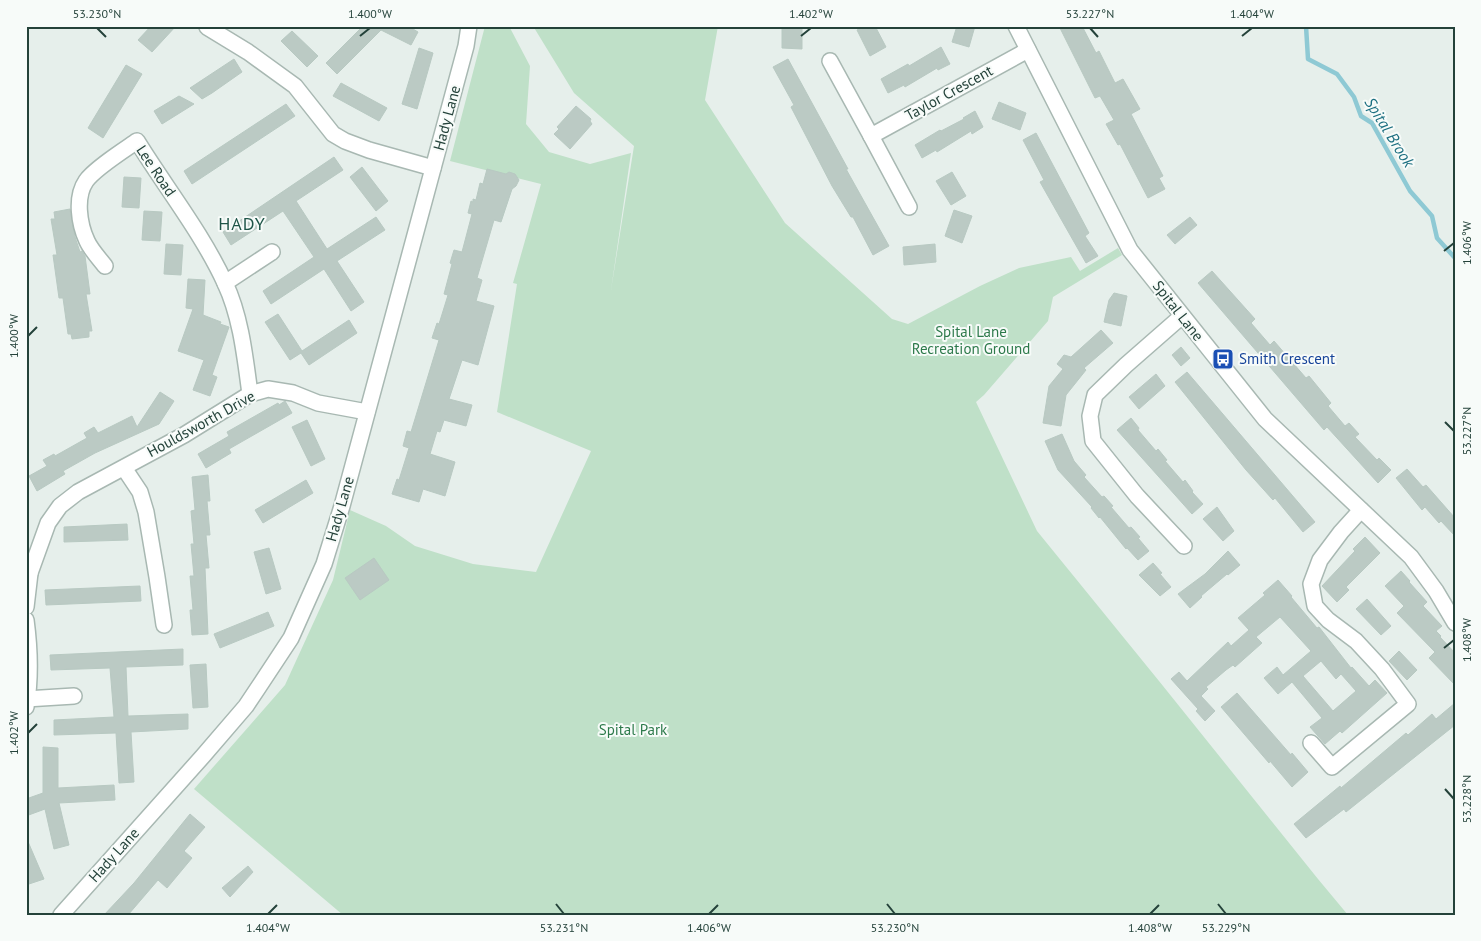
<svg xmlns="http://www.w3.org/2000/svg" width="1481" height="941" font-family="'PT Sans',sans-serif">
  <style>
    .green { fill: #bfe0c8 }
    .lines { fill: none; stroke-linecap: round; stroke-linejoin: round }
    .stream { stroke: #8ec9d4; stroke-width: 4.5 }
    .building { fill: #bbcac4; stroke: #b8c9c2; fill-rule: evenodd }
    .minor-casing { stroke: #a8b8b2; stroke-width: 18 }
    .minor { stroke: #fff; stroke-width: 15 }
    .ticks { fill: none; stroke: #24423a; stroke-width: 2 }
    .labels { text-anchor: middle; stroke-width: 4; stroke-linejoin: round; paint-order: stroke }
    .street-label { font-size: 15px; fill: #24423a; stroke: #f7fbf9 }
    .park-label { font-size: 15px; fill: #2d7a4b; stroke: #f7fbf9 }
    .transit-label { font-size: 15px; fill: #164399; stroke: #f7fbf9; text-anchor: start }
    .water-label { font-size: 16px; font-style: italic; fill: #1c6f80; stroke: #f7fbf9 }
    .quarter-label { font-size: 18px; letter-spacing: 1px; fill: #1f5548; stroke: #f7fbf9 }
    .neatline { fill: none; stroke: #24423a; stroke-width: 2 }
    .ticks-label { font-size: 12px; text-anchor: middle; fill: #24423a }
  </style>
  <rect width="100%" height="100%" fill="#e6efeb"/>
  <!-- green -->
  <path class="green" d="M485,26H509L530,66L526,124L549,152L590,164L631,153L611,290L634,146L574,93L533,26H718L705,100L785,223L892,319L908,324L980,286L1019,268L1071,257L1080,271L1118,248L1122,255L1053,297L1048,321L984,395L976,402L1037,531L1159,681L1318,879L1348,915H343L194,789L285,685L333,580L350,510L386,526L415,546L473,564L536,572L591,451L497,412L517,284L513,283L541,184L450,161Z"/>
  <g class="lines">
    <!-- stream -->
    <path class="stream" d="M1306,26L1308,59L1337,74L1354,97L1361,116L1372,123L1410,191L1432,216L1437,238L1455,258"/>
  </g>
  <!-- building -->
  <g class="building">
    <path d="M151,26H176L152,52L138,40Z"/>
    <path d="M363,26H408L418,32L411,45L381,30L337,74L326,63Z"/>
    <path d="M782,26H802V49L782,48Z"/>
    <path d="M864,26H875L886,47L870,56L857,30Z"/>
    <path d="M957,26H975L969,47L952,42Z"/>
    <path d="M1059,26H1077L1080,30L1083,28L1096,53L1099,51L1115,83L1123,79L1140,109L1131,114L1163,176L1159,178L1165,189L1148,198L1120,144L1118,145L1106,124L1114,120L1100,96L1095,98Z"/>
    <path d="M292,31L318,56L307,67L281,41Z"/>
    <path d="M941,47L950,64L938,70L937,68L905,87L904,85L888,93L881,79L908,64L909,66Z"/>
    <path d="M419,48L433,53L417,109L402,104Z"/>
    <path d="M234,59L242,72L212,93L202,99L190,88Z"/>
    <path d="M788,59L848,169H846L889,246L873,255L853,217H851L832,186L791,107L794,105L773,67Z"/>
    <path d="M126,65L142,74L103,138L88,128Z"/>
    <path d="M341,83L387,108L379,121L333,96Z"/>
    <path d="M179,96L194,104L162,124L154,111Z"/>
    <path d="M999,102L1026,113L1020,130L992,119Z"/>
    <path d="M286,104L295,116L192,184L184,171Z"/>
    <path d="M576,106L591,119L590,121L592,124L570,149L554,134L559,129L557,127Z"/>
    <path d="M975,111L983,127L972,134L971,131L937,152L936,150L922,158L915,145L940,130L941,131L964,119L963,118Z"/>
    <path d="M1036,133L1089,233L1085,236L1098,256L1086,263L1040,182L1044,180L1023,140Z"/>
    <path d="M334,157L343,170L296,201L327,249L376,217L385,230L337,261L364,302L351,311L324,269L271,304L263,291L314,257L283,211L231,245L223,232Z"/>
    <path d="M362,167L388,201L376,211L350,177Z"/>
    <path d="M487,169L506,174L509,172L515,174L519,180L516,186L512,189L501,222L494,220L477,278L482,280L476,301L494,306L478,365L462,360L449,399L472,405L466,426L444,420L440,432L437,431L430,454L455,462L445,496L423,489L419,502L392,494L397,479L399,480L409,448L403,446L407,431L411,432L439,340L432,338L437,323L439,324L448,295L444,294L452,264L450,263L454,250L462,252L472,214L468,213L471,201L473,202V199L476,200L480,183L483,184Z"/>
    <path d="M952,172L966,196L951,205L936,181Z"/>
    <path d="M124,177L141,178L139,208L122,207Z"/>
    <path d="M70,209L75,237L80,252L82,251L85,256L90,294H86L92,331H89V337L72,339L71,334H68L63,298H59L53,255H57L51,219H55L54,212Z"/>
    <path d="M954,210L972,216L962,243L945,236Z"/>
    <path d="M144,211L162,212L160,241L142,240Z"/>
    <path d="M1190,217L1197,225L1175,244L1167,235Z"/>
    <path d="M166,244L183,245L181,275L164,274Z"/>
    <path d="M935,244L936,262L904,265L903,247Z"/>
    <path d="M1212,271L1255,319L1251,323L1270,345L1274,341L1306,378L1309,376L1331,403L1328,406L1345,426L1349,423L1359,434L1355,437L1377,460L1379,458L1391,470L1378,483L1327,427L1324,430L1198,283Z"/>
    <path d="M188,279L205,280L203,315L221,322L220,324L229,327L212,375L217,377L210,396L193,390L204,360L178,351L193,309L186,308Z"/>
    <path d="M1114,293L1127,296L1121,326L1104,322L1109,300Z"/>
    <path d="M278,314L302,351L349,320L357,333L309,365L301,353L290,360L265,322Z"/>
    <path d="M1101,330L1113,343L1084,368L1086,370L1066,395L1061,426L1043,423L1049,386L1063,369L1057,364L1064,355L1071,357Z"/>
    <path d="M1181,347L1190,358L1181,366L1172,355Z"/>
    <path d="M1187,372L1315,522L1303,532L1275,498L1273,500L1246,470L1175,382Z"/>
    <path d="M1156,374L1165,386L1139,409L1129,397Z"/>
    <path d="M160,392L174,401L159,424L95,453L63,471L65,474L37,491L29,476L47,466L43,460L54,454L55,456L87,438L84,433L94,427L98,433L132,416L137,427Z"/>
    <path d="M285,401L292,413L229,449L231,453L206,468L198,454L229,436L227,432L278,403L279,405Z"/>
    <path d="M1131,418L1139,428L1138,430L1156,451L1158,449L1167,460L1165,461L1183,482L1185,480L1193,491L1192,492L1203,504L1192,514L1117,430Z"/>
    <path d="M307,420L325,459L311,466L292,427Z"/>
    <path d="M1062,434L1074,461L1086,475L1084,477L1102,497L1104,496L1113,506L1111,507L1129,528L1131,527L1140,537L1138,538L1149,551L1138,560L1127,548L1126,549L1100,517L1099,518L1091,508L1092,507L1058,470L1045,441Z"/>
    <path d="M1407,469L1423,487L1426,485L1455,518V536L1441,521L1439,523L1425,507L1422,510L1396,478Z"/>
    <path d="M208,475L210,501H207L210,535H206L209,568H205L208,634L192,635L190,610H193L190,576H194L191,544H194L191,511L195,510L192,477Z"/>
    <path d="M306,480L313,493L263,523L255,510Z"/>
    <path d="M1217,507L1234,531L1223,541L1203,519Z"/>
    <path d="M127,524L128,540L64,542V527Z"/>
    <path d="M1365,537L1380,553L1346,587L1349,590L1337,602L1322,586L1355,551L1353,549Z"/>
    <path d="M269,548L281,589L266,594L254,552Z"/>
    <path d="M1228,551L1240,565L1228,575L1227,574L1201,596L1202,597L1190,608L1178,594L1205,574Z"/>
    <path d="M374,558L389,580L360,600L345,578Z"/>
    <path d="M1153,563L1162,573L1160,574L1171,587L1160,596L1139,575Z"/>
    <path d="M1401,571L1410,581L1409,582L1427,602L1423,606L1442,626L1436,631L1441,636L1440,637L1455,653V685L1429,658L1435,652L1397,613L1404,606L1385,586Z"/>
    <path d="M1278,580L1292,596L1291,597L1317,628L1319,627L1351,668L1352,667L1369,686L1375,680L1387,693L1342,733L1340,731L1325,744L1310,727L1322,718L1292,682L1278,694L1264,678L1277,667L1283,675L1311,651L1280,617L1256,637L1262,643L1235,667L1233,665L1226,670L1206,687L1208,689L1201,696L1215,711L1205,721L1196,711L1198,709L1171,679L1179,672L1187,681L1228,642L1231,646L1249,630L1238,618L1265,595L1263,593ZM1321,661L1336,679L1341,674L1356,691L1333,711L1303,676Z"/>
    <path d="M140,586L141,601L46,605L45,590Z"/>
    <path d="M1367,599L1391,626L1381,635L1356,609Z"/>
    <path d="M268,612L274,626L220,648L214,634Z"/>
    <path d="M183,649V665L126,667L128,716L188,714V729L131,732L134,782L119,783L116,733L54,735V720L114,717L110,668L51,670L50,655Z"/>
    <path d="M1399,651L1417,670L1407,680L1389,661Z"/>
    <path d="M206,664L208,707L193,708L190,665Z"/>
    <path d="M1237,693L1291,755L1292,753L1308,772L1292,787L1270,761L1269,763L1221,707Z"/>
    <path d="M1455,703V725L1346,812L1344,809L1306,838L1294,824L1340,786L1341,788L1406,733L1408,735L1432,714L1436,719Z"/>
    <path d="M43,747L58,748V788L114,785L115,800L59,803L69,845L54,849L45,809L26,816V799L43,793Z"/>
    <path d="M190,814L205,827L184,851L192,858L167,888L158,880L128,915H104L134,883Z"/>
    <path d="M26,837L44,879L26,885Z"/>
    <path d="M248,866L253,872L230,897L222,888Z"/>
  </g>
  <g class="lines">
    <!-- minor casing -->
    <g class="minor-casing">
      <g id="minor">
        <path d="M1016,26L1130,250L1265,419L1411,557L1436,591L1455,623"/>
        <path d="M207,27L248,52L295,86L333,134L345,141L369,150L433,168"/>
        <path d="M830,61L871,136"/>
        <path d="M909,207L871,136L1028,50"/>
        <path d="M105,266C99,258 91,250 87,241C79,224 75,197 86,181C94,169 124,150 137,141C166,188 202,233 225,283C241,317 245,357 250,394"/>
        <path d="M225,283L272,252"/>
        <path d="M1182,316L1126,365L1095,395L1090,416L1093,441L1137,496L1184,546"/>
        <path d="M124,468L140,492L146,512L157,577L164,625"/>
        <path d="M26,572L30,573L26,607"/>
        <path d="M30,573L48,523L60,506L78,492L184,435L250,394L268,389L293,393L318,403L367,412"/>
        <path d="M26,620C30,650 31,678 26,707"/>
        <path d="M26,699L74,696"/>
        <path d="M1311,743L1332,767L1408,704L1382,669L1356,641L1328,620L1315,606L1311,584L1320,560L1341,532L1361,510"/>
        <path d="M61,915L203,756L246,706L258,688L291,638L324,564L342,506L466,46L469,26"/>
      </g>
    </g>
    <!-- minor -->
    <use href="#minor" class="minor"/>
  </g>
  <!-- ticks -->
  <path class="ticks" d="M97,28L106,37M1090,28L1098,37M360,36L370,28M801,36L811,28M1242,36L1252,28M1444,251L1454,243M28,336L37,327M1445,422L1454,431M1444,648L1454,640M28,733L37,724M1445,789L1454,799M556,904L564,914M887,904L895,914M1218,904L1226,914M268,914L277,905M709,914L718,905M1150,914L1159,905"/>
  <!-- icons -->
  <defs>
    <g id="bus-square" transform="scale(1.125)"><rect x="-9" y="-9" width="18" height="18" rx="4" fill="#1a4fb4" stroke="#f7fbf9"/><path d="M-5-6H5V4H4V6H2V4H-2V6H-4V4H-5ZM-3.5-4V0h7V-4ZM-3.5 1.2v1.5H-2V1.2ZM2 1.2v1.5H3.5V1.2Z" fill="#fff"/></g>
  </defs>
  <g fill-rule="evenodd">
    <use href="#bus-square" x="1223" y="359"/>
  </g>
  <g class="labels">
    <!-- street labels -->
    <g class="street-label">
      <text transform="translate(949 93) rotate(-29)" y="5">Taylor Crescent</text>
      <text transform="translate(447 118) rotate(-75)" y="5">Hady Lane</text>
      <text transform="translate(156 171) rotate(56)" y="5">Lee Road</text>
      <text transform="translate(1178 311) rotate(52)" y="5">Spital Lane</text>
      <text transform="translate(201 424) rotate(-29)" y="5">Houldsworth Drive</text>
      <text transform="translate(340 509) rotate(-74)" y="5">Hady Lane</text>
      <text transform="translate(114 855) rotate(-48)" y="5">Hady Lane</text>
    </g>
    <!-- park labels -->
    <g class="park-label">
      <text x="971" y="337">Spital Lane<tspan x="971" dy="17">Recreation Ground</tspan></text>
      <text x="633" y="735">Spital Park</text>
    </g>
    <!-- transit labels -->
    <g class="transit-label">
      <text x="1239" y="364">Smith Crescent</text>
    </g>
    <!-- water labels -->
    <g class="water-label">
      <text transform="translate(1390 132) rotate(58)" y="6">Spital Brook</text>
    </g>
    <!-- quarter labels -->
    <g class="quarter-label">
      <text x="242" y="230">HADY</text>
    </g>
  </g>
  <!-- border -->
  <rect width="1481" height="941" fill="none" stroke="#f7fbf9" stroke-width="55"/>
  <rect x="28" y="28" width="1426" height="886" class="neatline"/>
  <g class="ticks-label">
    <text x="97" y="18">53.230°N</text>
    <text x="370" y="18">1.400°W</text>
    <text x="811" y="18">1.402°W</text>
    <text x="1090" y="18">53.227°N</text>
    <text x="1252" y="18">1.404°W</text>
    <text transform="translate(1467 243) rotate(-90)" y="4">1.406°W</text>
    <text transform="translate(14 336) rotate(-90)" y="4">1.400°W</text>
    <text transform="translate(1467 431) rotate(-90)" y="4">53.227°N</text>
    <text transform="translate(1467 640) rotate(-90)" y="4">1.408°W</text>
    <text transform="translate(14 733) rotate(-90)" y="4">1.402°W</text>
    <text transform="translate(1467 799) rotate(-90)" y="4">53.228°N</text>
    <text x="268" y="932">1.404°W</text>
    <text x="564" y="932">53.231°N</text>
    <text x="709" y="932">1.406°W</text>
    <text x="895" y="932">53.230°N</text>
    <text x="1150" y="932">1.408°W</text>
    <text x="1226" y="932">53.229°N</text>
  </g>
</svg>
